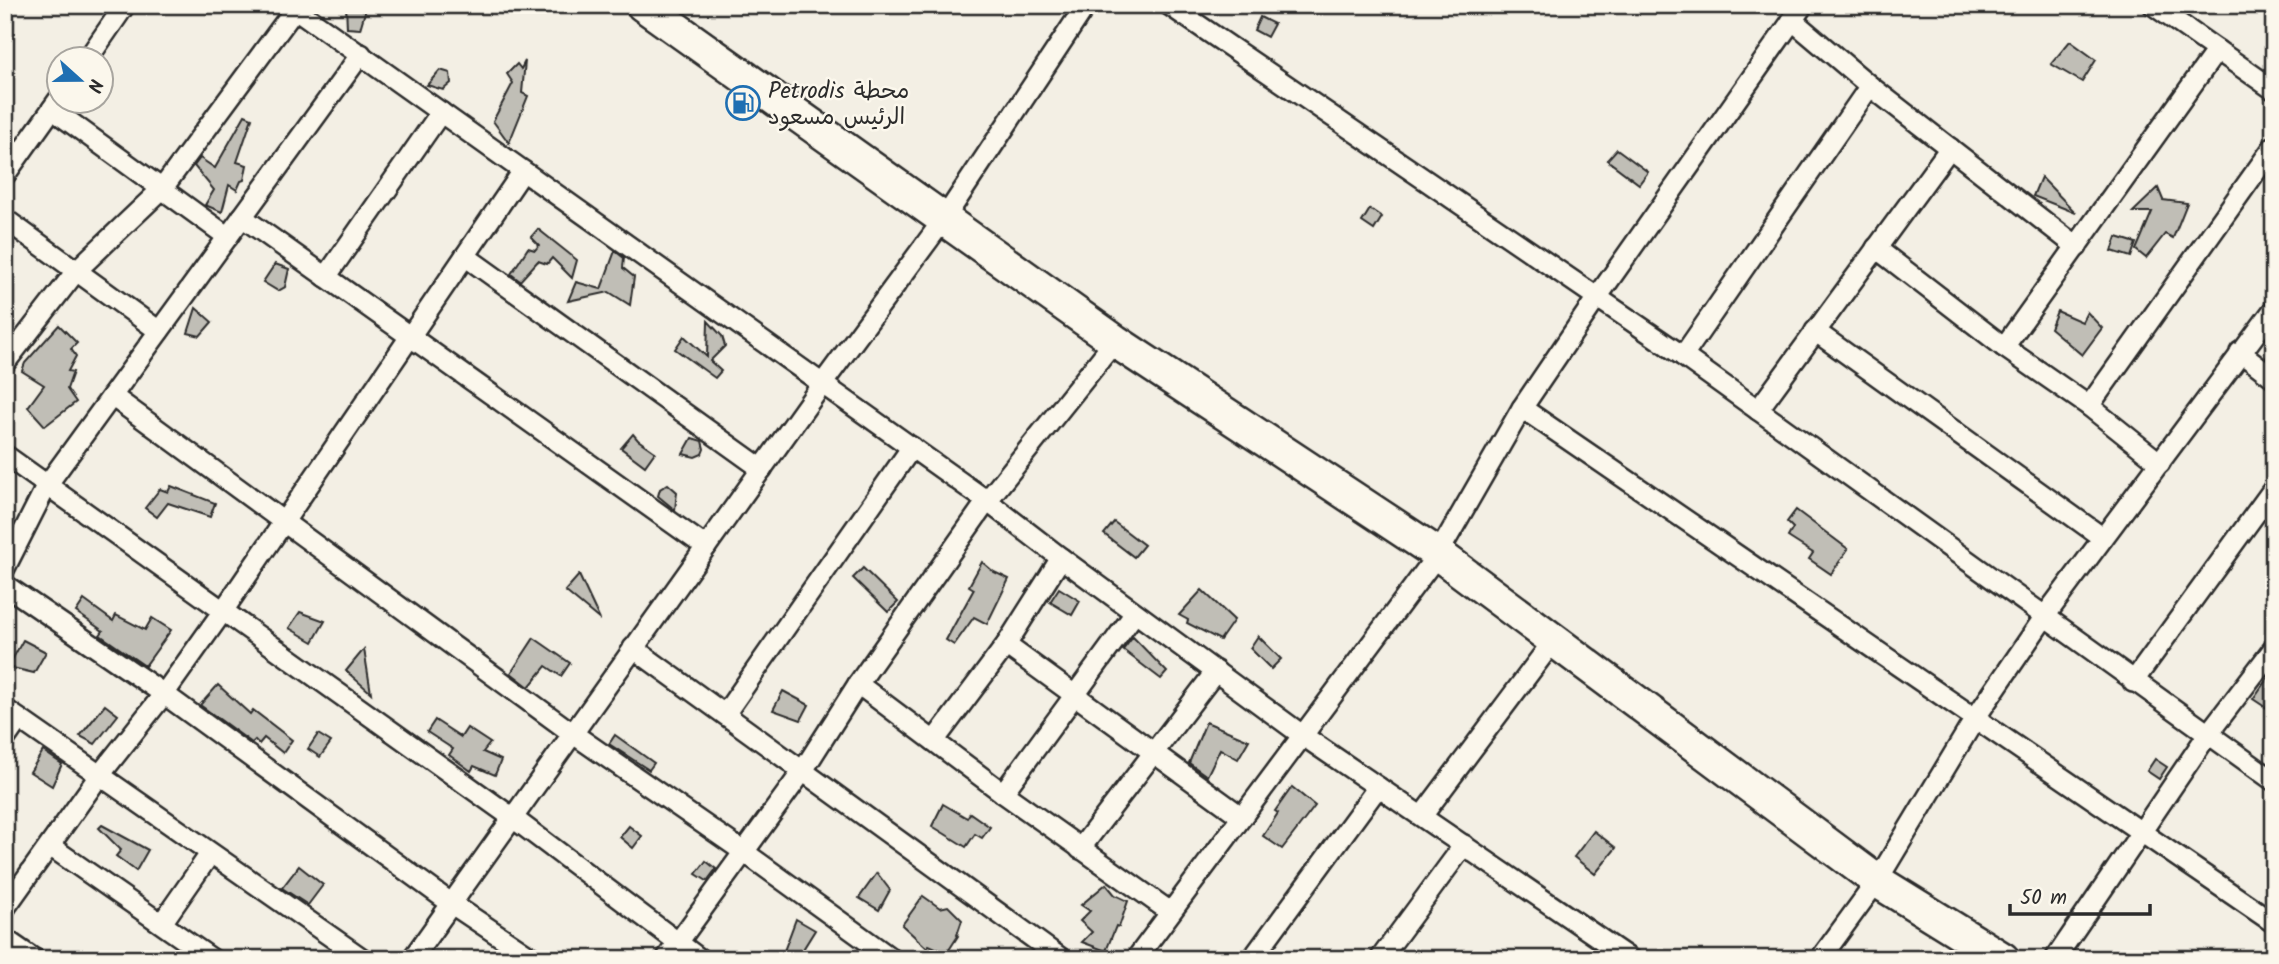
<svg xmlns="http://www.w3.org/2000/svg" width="2279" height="964" font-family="Kalam,'Playpen Sans Arabic',sans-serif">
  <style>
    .building { fill: #c0beb6; stroke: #2b2b2b; stroke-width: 2 }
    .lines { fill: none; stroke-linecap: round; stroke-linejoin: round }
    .minor-casing { stroke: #2b2b2b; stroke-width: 24 }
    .primary-casing { stroke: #2b2b2b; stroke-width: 37 }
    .minor { stroke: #fbf7ec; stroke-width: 19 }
    .primary { stroke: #fbf7ec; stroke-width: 32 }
    .labels { text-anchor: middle; stroke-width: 5; stroke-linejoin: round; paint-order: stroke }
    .poi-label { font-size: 23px; fill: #2b2b2b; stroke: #fbf7ec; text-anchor: start }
  </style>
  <rect width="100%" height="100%" fill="#f3efe4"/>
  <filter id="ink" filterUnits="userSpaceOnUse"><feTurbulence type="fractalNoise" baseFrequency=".0143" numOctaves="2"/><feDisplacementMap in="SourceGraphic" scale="14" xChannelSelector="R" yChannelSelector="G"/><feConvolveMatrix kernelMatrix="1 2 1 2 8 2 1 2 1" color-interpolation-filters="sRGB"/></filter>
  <g filter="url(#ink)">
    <!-- building -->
    <g class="building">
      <path d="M346,5H367L360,29L347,28Z"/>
      <path d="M1260,17L1274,24L1267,37L1254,30Z"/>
      <path d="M2070,41L2096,60L2082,82L2051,64Z"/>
      <path d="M525,61L522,93L528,96L509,143L493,121L513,83L507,74L517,64L521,69Z"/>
      <path d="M440,70L450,73L451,83L443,90L427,85Z"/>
      <path d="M245,115L252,118L237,162L247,165L244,180L241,181L237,190L229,185L222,212L205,205L214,190L194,166L200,158L215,168Z"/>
      <path d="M1617,149L1648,172L1639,184L1607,160Z"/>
      <path d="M2041,177L2076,213L2033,196Z"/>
      <path d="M2158,188L2163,200L2187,203L2173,238L2165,234L2146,258L2136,250L2152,212H2133Z"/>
      <path d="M1370,209L1382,217L1374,230L1362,222Z"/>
      <path d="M538,229L577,260L572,278L552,258L547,264L538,261L520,281L511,274L528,248L535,250L539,245L531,237Z"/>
      <path d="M2117,237L2136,243L2131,257L2112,251Z"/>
      <path d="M615,251L624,258L623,268L634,277L630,305L609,292L568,301L576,282L601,289Z"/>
      <path d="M275,264L289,269L285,287L278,291L263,282Z"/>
      <path d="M196,308L212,322L200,336L188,333Z"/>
      <path d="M2057,311L2082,322L2087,312L2102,328L2082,355L2050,328Z"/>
      <path d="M708,321L722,336L725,346L710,361L721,371L715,378L675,349L684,336L707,357Z"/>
      <path d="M59,325L77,343L71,349L76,356L68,371L73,372L67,389L76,402L45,426L28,407L44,385L22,371L25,363Z"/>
      <path d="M633,434L638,440L655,452L645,466L621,448Z"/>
      <path d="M692,438L702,441L704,449L702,454L695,457L683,454Z"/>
      <path d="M668,484L677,492L675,510L658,496L660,489Z"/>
      <path d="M171,486L215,503L210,517L168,503L157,517L145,508L160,489L168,492Z"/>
      <path d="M1796,510L1848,549L1831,574L1809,559L1813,553L1788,537L1793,528L1787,522Z"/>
      <path d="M1114,522L1144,545L1134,557L1104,534Z"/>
      <path d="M982,562L994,572L1009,579L987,624L974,617L954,645L946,640L974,589L969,586Z"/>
      <path d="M863,568L898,602L888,612L853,578Z"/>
      <path d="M579,575L600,620L565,591Z"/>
      <path d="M1059,588L1080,601L1072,615L1050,602Z"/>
      <path d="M1202,590L1234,620L1220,640L1187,623L1188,620L1179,615Z"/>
      <path d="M84,600L113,621L116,615L145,630L152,618L171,630L145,666L100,635L103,631L76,612Z"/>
      <path d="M300,612L325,621L313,642L289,628Z"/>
      <path d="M1258,636L1281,659L1271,669L1250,648Z"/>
      <path d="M1133,637L1167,672L1161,679L1123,650Z"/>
      <path d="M534,638L570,663L561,676L546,666L529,687L511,673Z"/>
      <path d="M23,640L46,652L34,673L8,667Z"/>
      <path d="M364,649L371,693L346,671Z"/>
      <path d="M2274,669V713L2253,699Z"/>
      <path d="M218,685L250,714L253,710L292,740L283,753L264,738L259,744L255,740L252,743L200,705Z"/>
      <path d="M783,691L809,705L801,720L773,710Z"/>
      <path d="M105,705L118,715L95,744L80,736Z"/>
      <path d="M435,720L461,737L467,728L490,743L483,752L501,760L495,775L474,766L471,771L449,755L453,749L427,732Z"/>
      <path d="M1206,722L1249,740L1238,759L1220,749L1207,776L1189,763Z"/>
      <path d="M318,734L331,742L320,757L308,749Z"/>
      <path d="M615,735L654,763L649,770L609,744Z"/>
      <path d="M43,751L62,764L52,786L30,772Z"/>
      <path d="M2155,759L2167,767L2159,779L2147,771Z"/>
      <path d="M1292,787L1315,806L1282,849L1263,836L1278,813L1275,811Z"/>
      <path d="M943,804L967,818L970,813L990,827L982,838L975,834L966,847L932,826Z"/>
      <path d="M102,825L148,850L136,871L116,856L121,850L99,828Z"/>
      <path d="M629,826L642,836L633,848L620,837Z"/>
      <path d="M1594,831L1616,848L1595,874L1574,857Z"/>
      <path d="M706,861L716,869L707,881L696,874Z"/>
      <path d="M299,866L323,885L308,905L282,888Z"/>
      <path d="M877,873L890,890L879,910L859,898Z"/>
      <path d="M1106,884L1115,895L1128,901L1119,927L1116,926L1106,951L1082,942L1092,932L1080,921L1090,911L1081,905Z"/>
      <path d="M923,896L940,908L948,906L962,920L957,935L958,936L947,953L929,945L927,948L902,925Z"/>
      <path d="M796,919L815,930L797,959H781Z"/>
    </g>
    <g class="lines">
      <!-- minor casing -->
      <g class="minor-casing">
        <g id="minor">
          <path d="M290,5L987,501L1061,558L1302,735L1630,959"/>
          <path d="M1169,5L1683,356L2274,781"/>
          <path d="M2153,5L2274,90"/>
          <path d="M1792,20L1870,86L2077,247"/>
          <path d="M87,60L125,5"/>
          <path d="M52,109L228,237"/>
          <path d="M5,175L59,99"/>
          <path d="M242,217L706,547"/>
          <path d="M5,219L159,331"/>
          <path d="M1876,248L2004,347"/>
          <path d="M465,256L762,469"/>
          <path d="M326,277L441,112"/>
          <path d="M1815,331L2103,538"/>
          <path d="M2240,352L2274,378"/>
          <path d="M1683,356L1870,86"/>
          <path d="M5,363L77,270L162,189L295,9"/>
          <path d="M112,396L572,733L744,852L892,959"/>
          <path d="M2089,406L2274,146"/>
          <path d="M1522,408L2274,923"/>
          <path d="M1758,410L1950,148"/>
          <path d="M5,455L513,818L700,959"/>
          <path d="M2160,463L2089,406L2004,347L2217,50"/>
          <path d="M5,568L47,485L361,54"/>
          <path d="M5,585L164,694L452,904L534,959"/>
          <path d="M1006,645L1242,817"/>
          <path d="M633,648L1062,959"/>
          <path d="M2133,682L2274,488"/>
          <path d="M858,684L1003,793L1169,911"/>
          <path d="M5,709L363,959"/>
          <path d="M725,714L912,447"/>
          <path d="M5,739L19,719"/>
          <path d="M934,741L1006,645L1061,558"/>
          <path d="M1003,793L1135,613"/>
          <path d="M1422,816L1554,640"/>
          <path d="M50,846L212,959"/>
          <path d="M1080,849L1216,671"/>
          <path d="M5,908L99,776L164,694L223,611L523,171"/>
          <path d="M162,923L210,854"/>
          <path d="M5,939L34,959"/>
          <path d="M412,959L823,383L944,219L1086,5"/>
          <path d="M666,959L802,772L858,684L987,501L1115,341"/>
          <path d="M1136,959L1438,554L1522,408L1598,296L1803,5"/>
          <path d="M1252,959L1378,787"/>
          <path d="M1380,959L1464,845"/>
          <path d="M1820,959L1877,881L1976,717L2045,616L2274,309"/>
          <path d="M2055,959L2208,734L2274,648"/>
        </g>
      </g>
      <!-- primary casing -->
      <g class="primary-casing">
        <path id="primary" d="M643,5L1115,341L1438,554L1877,881L2003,959"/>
      </g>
      <!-- minor -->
      <use href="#minor" class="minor"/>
      <!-- primary -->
      <use href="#primary" class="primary"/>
    </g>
  </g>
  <!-- icons -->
  <defs>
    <g id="fuel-ring" transform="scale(1.75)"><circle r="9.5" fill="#fbf7ec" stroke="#1f6fb2" stroke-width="1.5"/><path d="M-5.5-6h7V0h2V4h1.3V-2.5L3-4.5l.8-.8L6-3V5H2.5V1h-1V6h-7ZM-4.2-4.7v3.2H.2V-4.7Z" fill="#1f6fb2"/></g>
  </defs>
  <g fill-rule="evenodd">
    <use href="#fuel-ring" x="743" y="103"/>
  </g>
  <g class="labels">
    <!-- poi labels -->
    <g class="poi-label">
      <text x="768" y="98">Petrodis محطة<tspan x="768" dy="26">الرئيس مسعود</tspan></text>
    </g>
  </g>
  <!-- margin -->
  <rect width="2279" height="964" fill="none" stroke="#fbf7ec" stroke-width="28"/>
  <rect x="14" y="14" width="2251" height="936" fill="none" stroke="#2b2b2b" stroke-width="2.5" filter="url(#ink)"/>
  <!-- north arrow -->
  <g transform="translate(80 80) rotate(111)"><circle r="33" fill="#fbf7ec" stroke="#a8a59f" stroke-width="2"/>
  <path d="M0-5L12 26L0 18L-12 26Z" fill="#1f6fb2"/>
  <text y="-10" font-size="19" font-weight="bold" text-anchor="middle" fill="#2b2b2b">N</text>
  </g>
  <!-- scale -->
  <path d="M2010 904v10h140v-10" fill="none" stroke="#2b2b2b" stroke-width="3.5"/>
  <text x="2020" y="904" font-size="21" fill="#2b2b2b" stroke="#fbf7ec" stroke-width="5" paint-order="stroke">50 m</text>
</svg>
